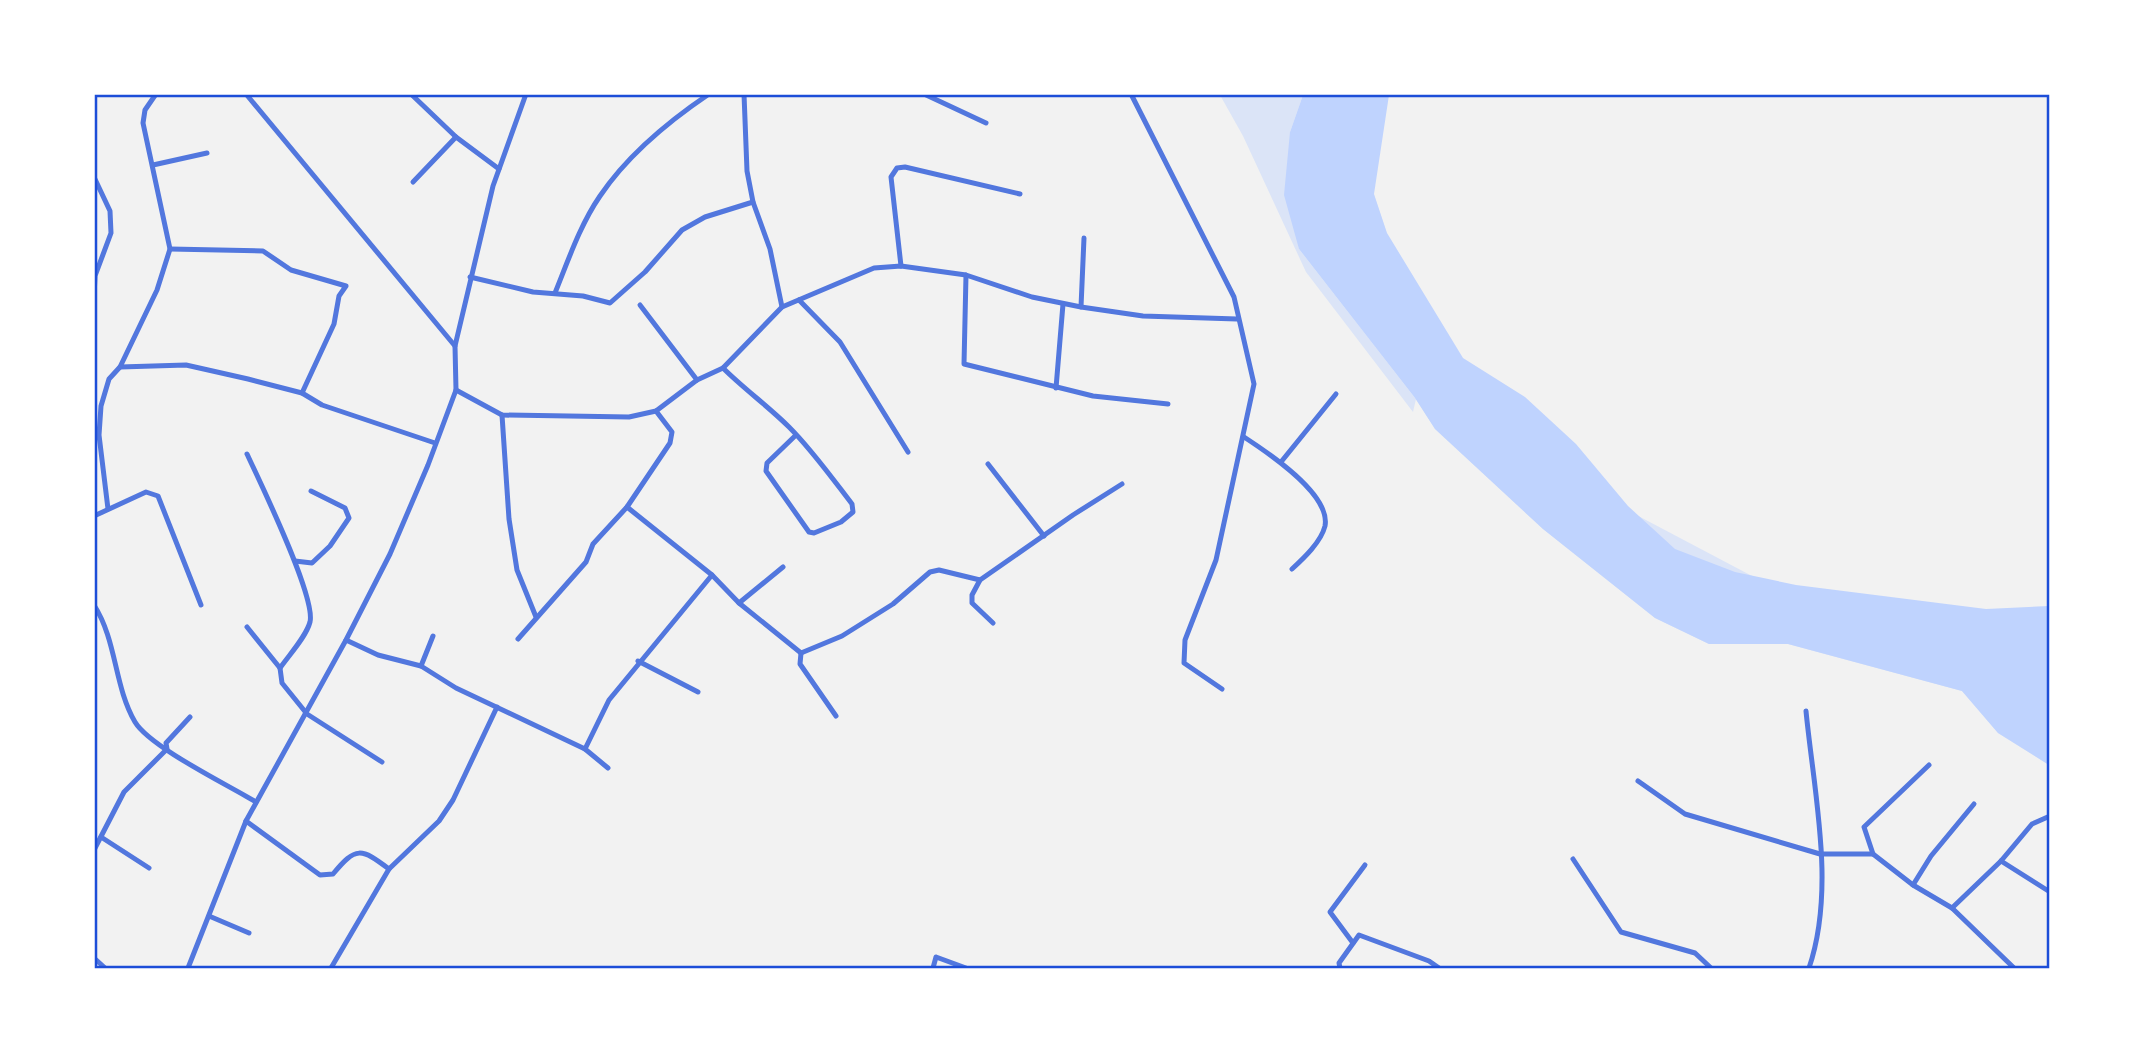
<svg xmlns="http://www.w3.org/2000/svg" width="2144" height="1063" font-family="Spectral,serif">
  <style>
    .green { fill: #dbe4f7 }
    .water { fill: #bfd3fe }
    .lines { fill: none; stroke-linecap: round; stroke-linejoin: round }
    .minor { stroke: #5277de; stroke-width: 5 }
    .neatline { fill: none; stroke: #1d4ed8; stroke-width: 2.5 }
  </style>
  <rect width="100%" height="100%" fill="#f2f2f2"/>
  <!-- green -->
  <path class="green" d="M1220,95H1303L1290,132L1299,249L1415,398L2049,733V765L1998,733L1962,691L1788,644H1709L1655,618L1543,529L1435,429L1416,399L1413,412L1306,272L1243,136Z"/>
  <!-- water -->
  <path class="water" d="M1303,95H1389L1374,194L1387,233L1463,358L1525,397L1576,444L1628,506L1675,549L1735,572L1796,585L1986,609L2049,606V765L1998,733L1962,691L1788,644H1709L1655,618L1543,529L1435,429L1415,398L1299,249L1284,195L1290,132Z"/>
  <g class="lines">
    <!-- minor -->
    <g class="minor">
      <path d="M411,94L456,137L499,169"/>
      <path d="M744,94L747,171L753,202L770,249L782,307"/>
      <path d="M924,94L986,123"/>
      <path d="M1131,94L1234,297L1254,384L1216,560L1185,640L1184,663L1222,689"/>
      <path d="M153,165L207,153"/>
      <path d="M94,177L110,211L111,233L95,276L94,297"/>
      <path d="M413,182L456,137"/>
      <path d="M170,249L263,251L291,270L346,286L339,296L334,324L302,393"/>
      <path d="M901,266L891,177L897,168L905,167L1020,194"/>
      <path d="M966,275L964,364L1093,396L1168,404"/>
      <path d="M470,277L533,292L583,296L610,303L645,272L682,230L705,217L753,202"/>
      <path d="M555,293C568,261 580,225 600,196C627,156 669,121 709,94"/>
      <path d="M799,300L840,342L908,452"/>
      <path d="M640,305L697,380"/>
      <path d="M1081,307L1084,238"/>
      <path d="M455,346L493,186L526,94"/>
      <path d="M120,367L186,365L248,379L302,393L322,405L435,443"/>
      <path d="M723,368C744,389 768,406 789,427C812,450 832,478 852,504L853,512L841,522L814,533L809,532L766,471L767,463L796,435"/>
      <path d="M1056,388L1063,304"/>
      <path d="M456,390L502,415L629,417L656,411L697,380L723,368L782,307L874,268L901,266L966,275L1032,297L1081,307L1143,316L1237,319"/>
      <path d="M502,415L509,519L517,570L536,617"/>
      <path d="M1244,437C1267,452 1331,494 1325,526C1321,542 1304,558 1292,569"/>
      <path d="M247,454C260,482 316,597 310,622C306,637 289,655 280,668"/>
      <path d="M1281,462L1336,394"/>
      <path d="M988,464L1044,536"/>
      <path d="M627,507L712,575L739,603L801,653"/>
      <path d="M108,509L99,435L101,406L109,379L120,367L157,290L170,249L143,123L145,110L156,94"/>
      <path d="M94,516L146,492L158,496L201,605"/>
      <path d="M295,561L312,563L330,546L349,518L345,508L311,491"/>
      <path d="M739,603L783,567"/>
      <path d="M94,605C117,641 114,686 135,722C150,747 228,785 256,802"/>
      <path d="M993,623L972,603V595L980,580L1073,515L1122,484"/>
      <path d="M247,627L280,668L282,683L307,714L382,762"/>
      <path d="M518,639L586,562L593,544L627,507L670,443L672,432L656,411"/>
      <path d="M346,640L378,655L421,666L456,688L585,749L608,768"/>
      <path d="M801,653L842,636L893,604L930,572L939,570L980,580"/>
      <path d="M801,653L800,664L836,716"/>
      <path d="M638,661L698,692"/>
      <path d="M421,666L433,636"/>
      <path d="M1806,711C1814,794 1836,888 1809,968"/>
      <path d="M585,749L609,700L712,575"/>
      <path d="M1929,765L1864,827L1873,854L1913,885L1952,908L2014,968"/>
      <path d="M1638,781L1685,814L1820,854H1873"/>
      <path d="M246,821L320,875L333,874C356,846 361,848 389,869"/>
      <path d="M101,837L149,868"/>
      <path d="M94,850L124,792L167,749L166,743L190,717"/>
      <path d="M1573,859L1621,932L1695,953L1711,968"/>
      <path d="M2001,861L2050,892"/>
      <path d="M1913,885L1931,856L1974,804"/>
      <path d="M1952,908L2001,861L2032,824L2050,816"/>
      <path d="M209,916L249,933"/>
      <path d="M1353,943L1330,912L1365,865"/>
      <path d="M94,958L105,968"/>
      <path d="M188,968L246,821L346,640L390,554L428,465L456,390L455,346L246,94"/>
      <path d="M331,968L389,869L439,821L453,800L497,707"/>
      <path d="M933,968L936,957L966,968"/>
      <path d="M1340,968L1339,963L1359,935L1429,961L1439,968"/>
    </g>
  </g>
  <!-- border -->
  <rect width="2144" height="1063" fill="none" stroke="#ffffff" stroke-width="192"/>
  <rect x="96" y="96" width="1952" height="871" class="neatline"/>
</svg>
